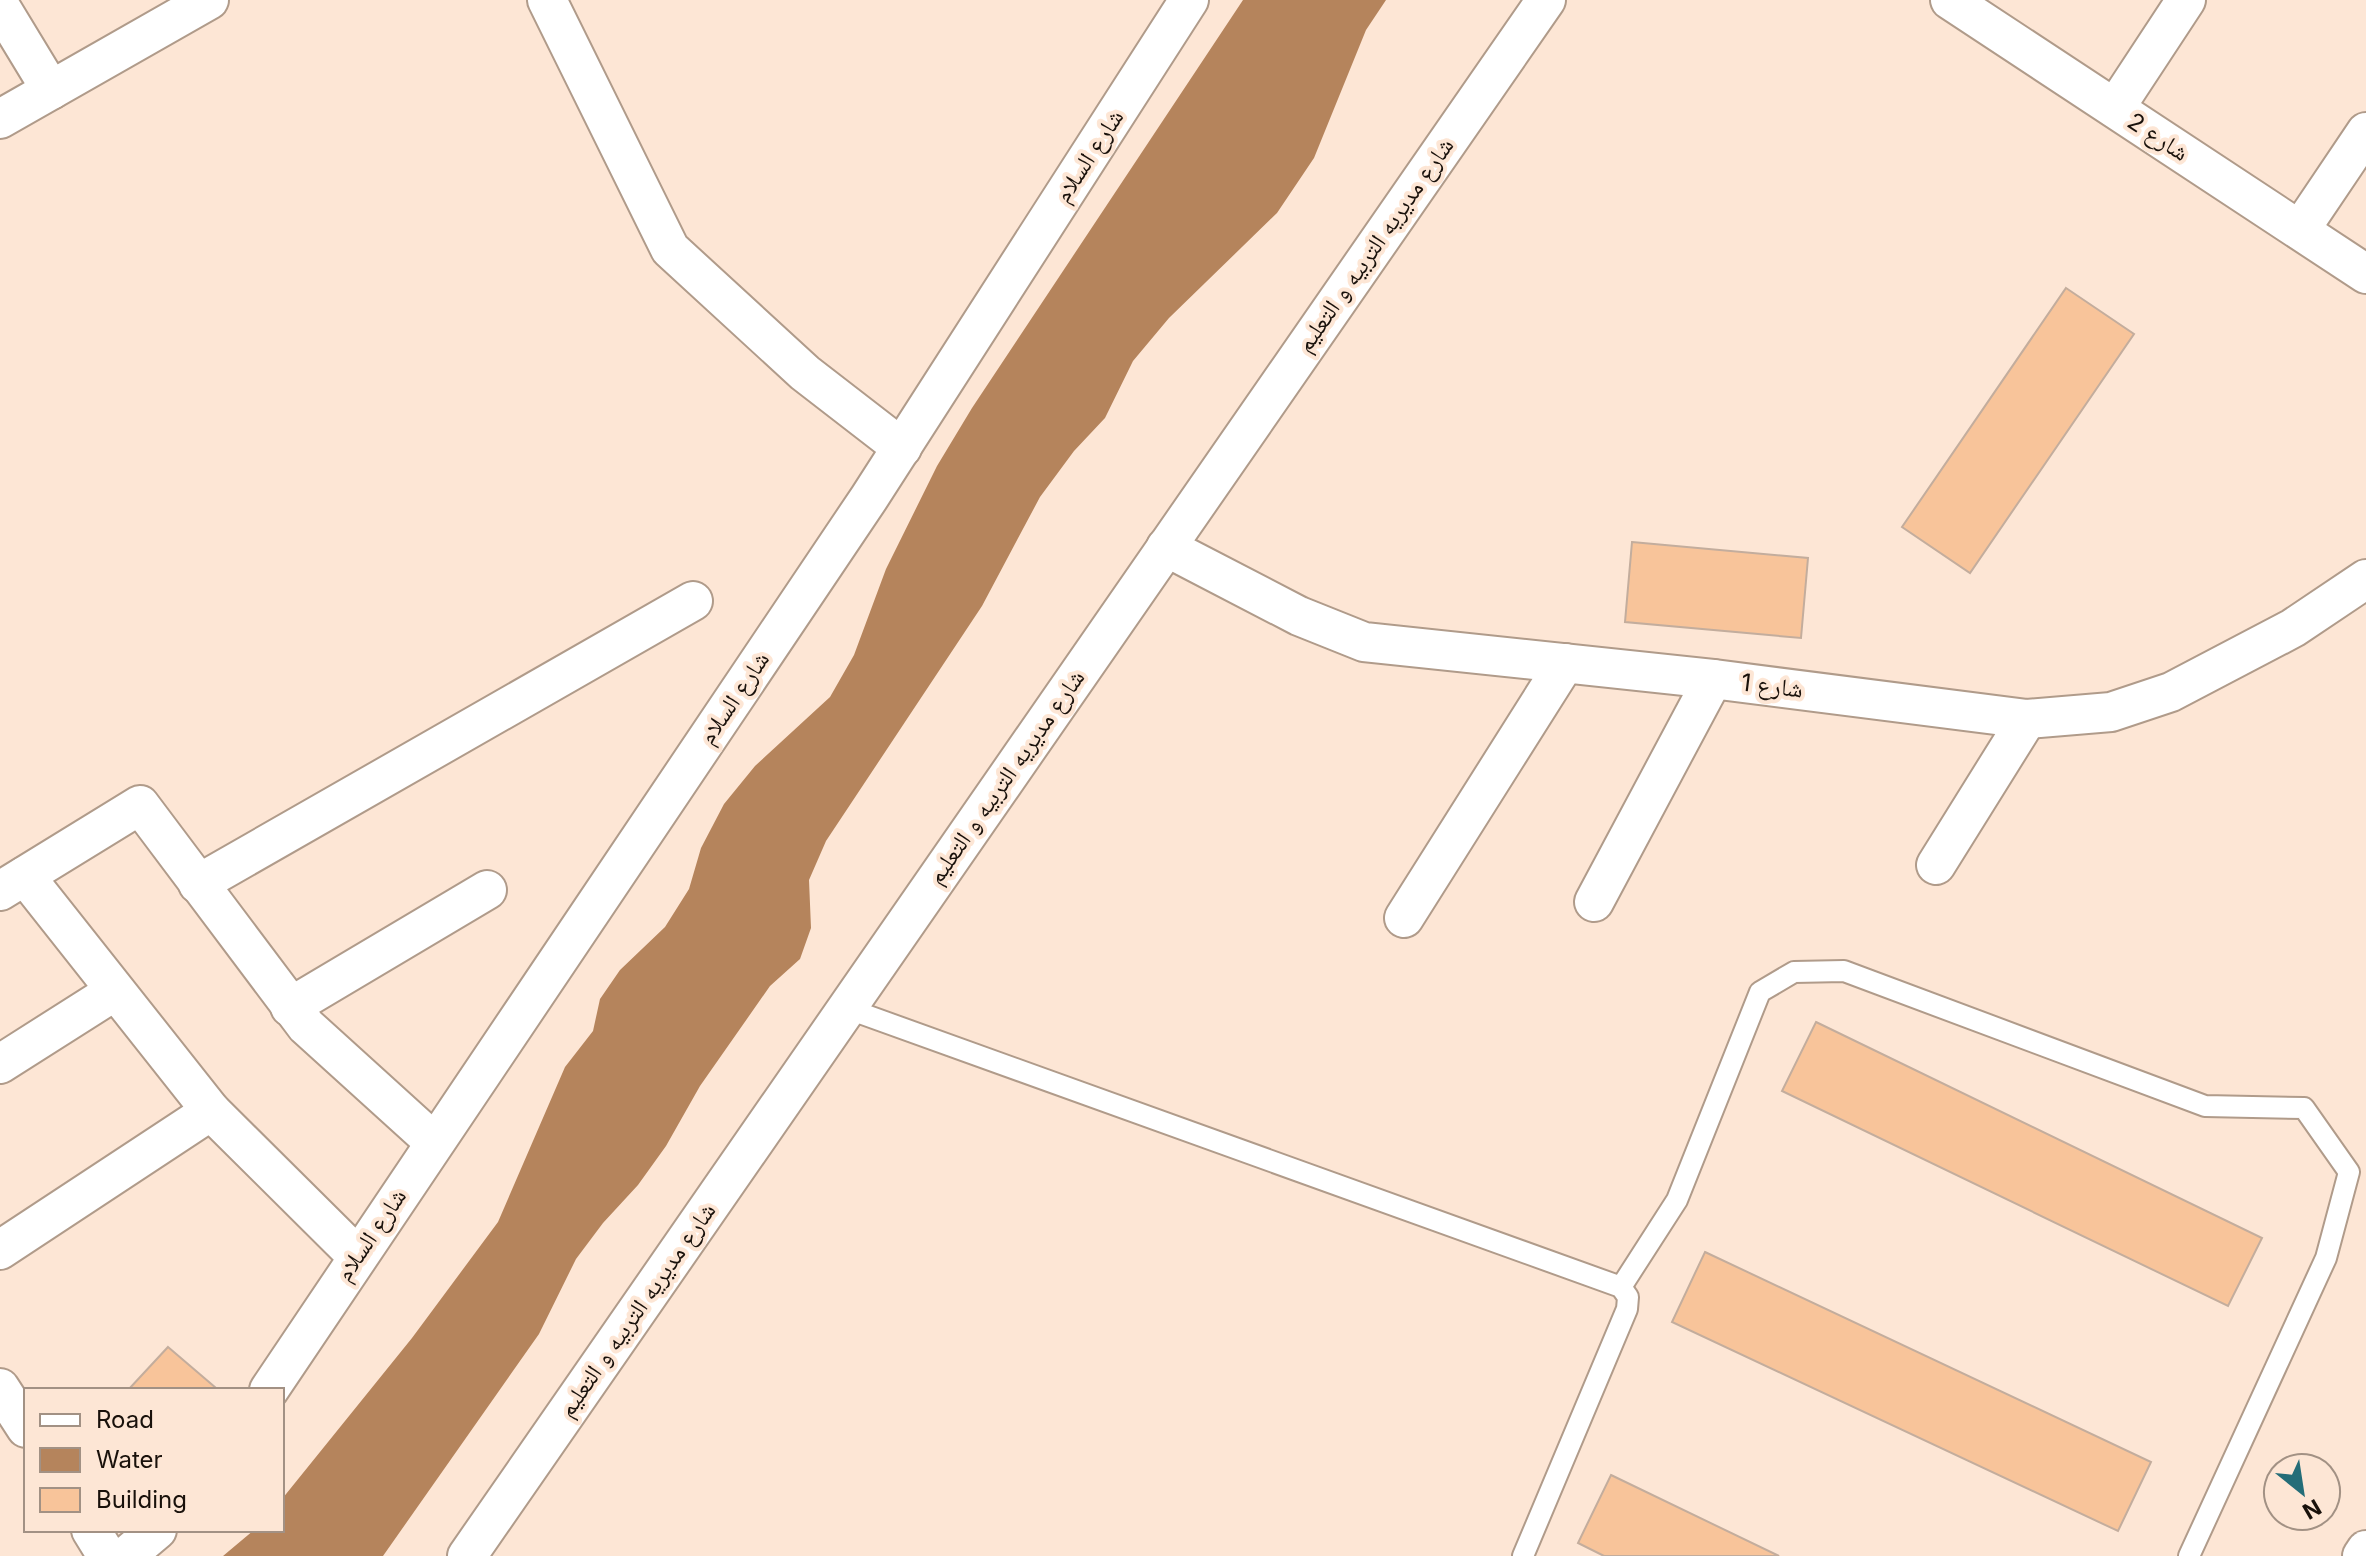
<svg xmlns="http://www.w3.org/2000/svg" width="2366" height="1556" font-family="Inter,'Noto Naskh Arabic',sans-serif">
  <style>
    .water { fill: #b5845c }
    .building { fill: #f8c49a; stroke: #c3ad9d; stroke-width: 2 }
    .lines { fill: none; stroke-linecap: round; stroke-linejoin: round }
    .lane-casing { stroke: #b09b8a; stroke-width: 24 }
    .street-casing { stroke: #b09b8a; stroke-width: 42 }
    .lane { stroke: #fff; stroke-width: 20 }
    .street { stroke: #fff; stroke-width: 38 }
    .labels { text-anchor: middle; stroke-width: 8; stroke-linejoin: round; paint-order: stroke }
    .street-label { font-size: 24px; fill: #19110b; stroke: #fde6d5 }
  </style>
  <rect width="100%" height="100%" fill="#fde6d5"/>
  <!-- water -->
  <path class="water" d="M1243,0H1386L1366,30L1314,158L1277,213L1169,318L1133,361L1105,418L1074,451L1040,497L982,606L826,841L809,880L811,928L800,959L770,986L700,1086L666,1146L638,1185L603,1223L576,1259L539,1334L383,1556H223L254,1530H282V1499L412,1338L498,1222L565,1067L593,1031L600,999L620,970L665,927L689,889L701,848L724,804L755,766L830,697L854,655L886,569L937,466L972,408Z"/>
  <!-- building -->
  <g class="building">
    <path d="M2066,288L2134,334L1970,573L1902,527Z"/>
    <path d="M1632,542L1808,558L1801,638L1625,622Z"/>
    <path d="M1816,1022L2262,1238L2228,1306L1782,1091Z"/>
    <path d="M1705,1252L2151,1462L2118,1531L1672,1322Z"/>
    <path d="M168,1347L216,1388L215,1390H128Z"/>
    <path d="M1611,1475L1779,1556H1604L1578,1543Z"/>
  </g>
  <g class="lines">
    <!-- lane casing -->
    <g class="lane-casing">
      <g id="lane">
        <path d="M846,1008L1621,1287L1628,1297L1627,1309L1523,1556"/>
        <path d="M1621,1287L1677,1200L1760,992L1794,972L1844,971L2205,1106L2304,1108L2349,1172L2326,1258L2189,1556"/>
      </g>
    </g>
    <!-- street casing -->
    <g class="street-casing">
      <g id="street">
        <path d="M547,0L670,249L805,373L902,448"/>
        <path d="M1950,0L2366,274"/>
        <path d="M0,6L51,90"/>
        <path d="M2115,108L2186,0"/>
        <path d="M0,119L209,0"/>
        <path d="M2300,230L2366,132"/>
        <path d="M1166,547L1299,616L1364,642L1713,679L2027,719L2111,712L2171,692L2293,628L2366,579"/>
        <path d="M1936,865L2027,719"/>
        <path d="M25,876L211,1111L357,1256"/>
        <path d="M198,884L693,601"/>
        <path d="M0,891L140,805L306,1026L434,1142"/>
        <path d="M1594,902L1713,679"/>
        <path d="M1404,918L1565,663"/>
        <path d="M290,1007L487,890"/>
        <path d="M0,1064L115,991"/>
        <path d="M0,1250L211,1111"/>
        <path d="M0,1388L26,1428"/>
        <path d="M269,1390L869,498L1189,0"/>
        <path d="M91,1530L107,1556"/>
        <path d="M126,1556L157,1530"/>
        <path d="M467,1556L1546,0"/>
        <path d="M2362,1556L2366,1550"/>
      </g>
    </g>
    <!-- lane -->
    <use href="#lane" class="lane"/>
    <!-- street -->
    <use href="#street" class="street"/>
  </g>
  <g class="labels">
    <!-- street labels -->
    <g class="street-label">
      <text transform="translate(2158 137) rotate(33)" y="8">شارع 2</text>
      <text transform="translate(1089 156) rotate(-57)" y="8">شارع السلام</text>
      <text transform="translate(1375 245) rotate(-55)" y="8">شارع مديريه التربيه و التعليم</text>
      <text transform="translate(1772 686) rotate(7)" y="8">شارع 1</text>
      <text transform="translate(734 698) rotate(-56)" y="8">شارع السلام</text>
      <text transform="translate(1006 777) rotate(-55)" y="8">شارع مديريه التربيه و التعليم</text>
      <text transform="translate(371 1235) rotate(-56)" y="8">شارع السلام</text>
      <text transform="translate(637 1310) rotate(-55)" y="8">شارع مديريه التربيه و التعليم</text>
    </g>
  </g>
  <!-- legend -->
  <rect x="24" y="1388" width="260" height="144" fill="#fde6d5" stroke="#a29184" stroke-width="2"/>
  <rect x="40" y="1414" width="40" height="12" fill="#ffffff" stroke="#a29184" stroke-width="2"/>
  <text x="96" y="1428" font-size="24" fill="#19110b">Road</text>
  <rect x="40" y="1448" width="40" height="24" fill="#b5845c" stroke="#a29184" stroke-width="2"/>
  <text x="96" y="1468" font-size="24" fill="#19110b">Water</text>
  <rect x="40" y="1488" width="40" height="24" fill="#f8c49a" stroke="#a29184" stroke-width="2"/>
  <text x="96" y="1508" font-size="24" fill="#19110b">Building</text>
  <!-- north arrow -->
  <g transform="translate(2302 1492) rotate(150)"><circle r="38" fill="#fde6d5" stroke="#a29184" stroke-width="2"/>
  <path d="M0-6L14 30L0 20L-14 30Z" fill="#246d78"/>
  <text y="-12" font-size="22" font-weight="bold" text-anchor="middle" fill="#19110b">N</text>
  </g>
</svg>
